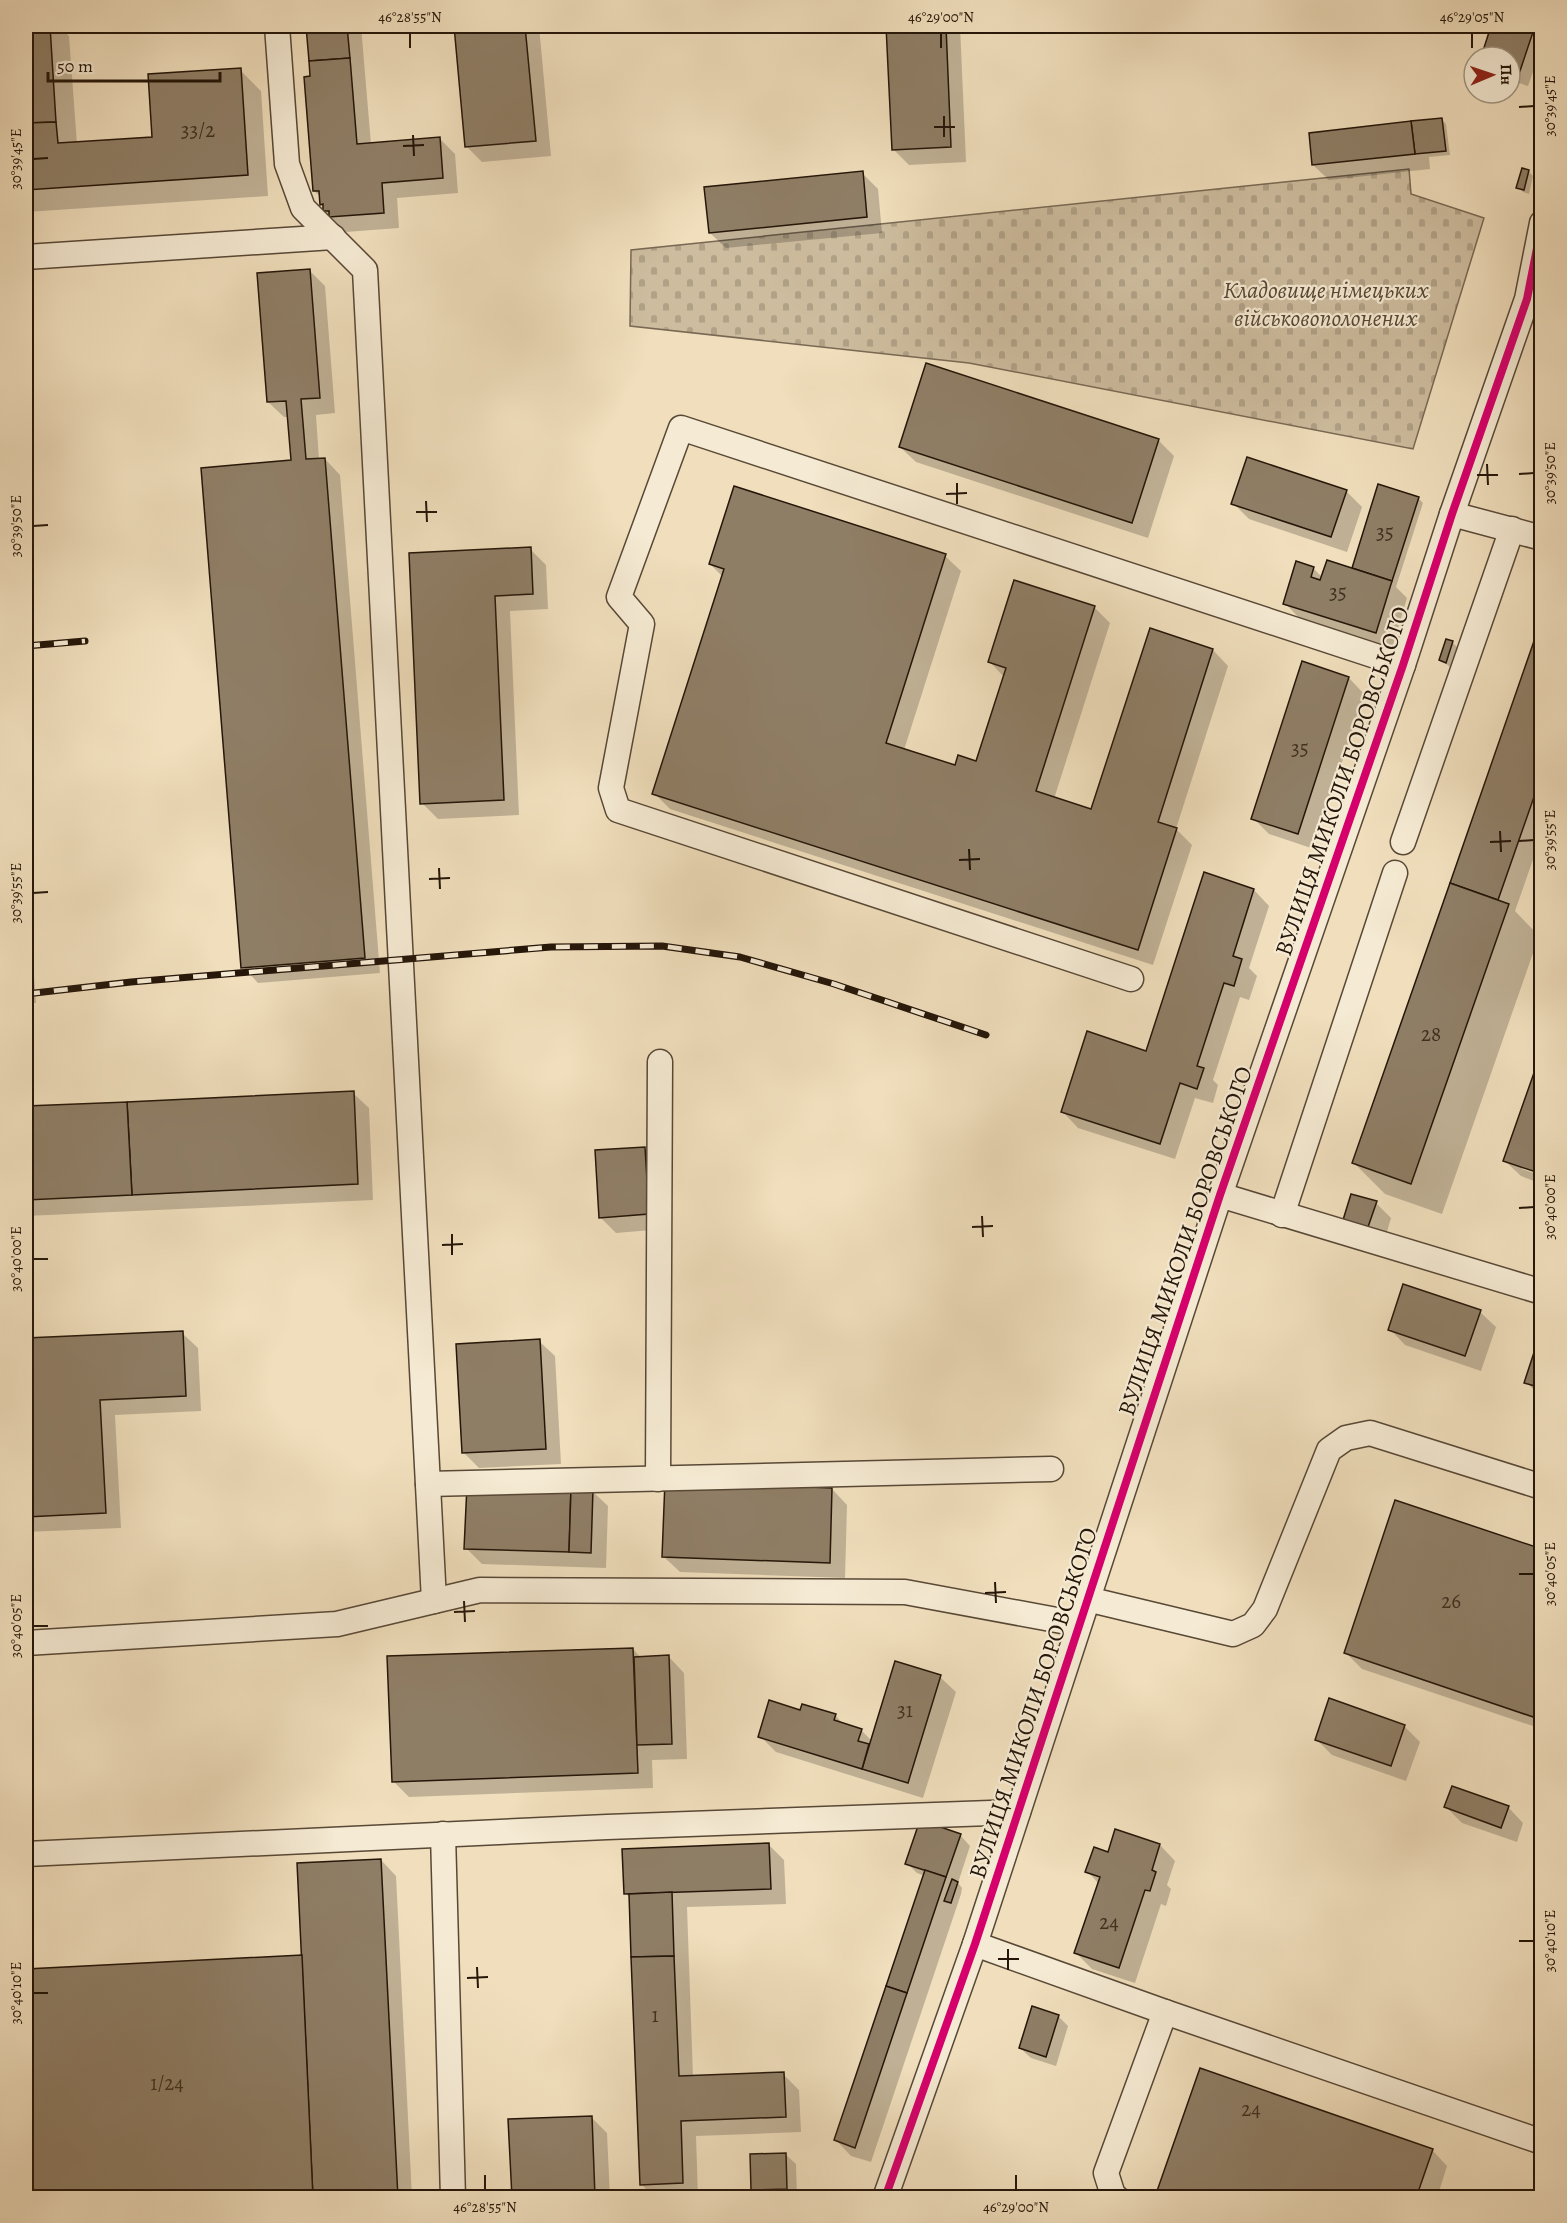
<svg xmlns="http://www.w3.org/2000/svg" width="1567" height="2223" font-family="Alegreya,serif">
  <style>
    .cemetery { fill: url(#cemetery-stones); stroke: #796954; stroke-width: 1.5 }
    .shadow { fill: #0003 }
    .building { fill: #8f7e66; stroke: #251609; stroke-width: 1.5 }
    .lines { fill: none; stroke-linecap: round; stroke-linejoin: round }
    .minor-casing { stroke: #584836; stroke-width: 27 }
    .minor { stroke: #f5ead3; stroke-width: 24 }
    .rail-casing { stroke: #251609; stroke-width: 7 }
    .rail { stroke: #f5ead3; stroke-width: 4.5; stroke-dasharray: 14; stroke-linecap: butt }
    .cycleway-casing { stroke: #f5ead3; stroke-width: 11 }
    .cycleway { stroke: #d6006c; stroke-width: 8 }
    .ticks { fill: none; stroke: #251609; stroke-width: 2 }
    .labels { text-anchor: middle; stroke-width: 4.5; stroke-linejoin: round; paint-order: stroke }
    .number-label { font-size: 21px; fill: #403020 }
    .park-label { font-size: 24px; font-style: italic; fill: #574836; stroke: #f5ead3 }
    .street-label { font-size: 24px; fill: #251609; stroke: #f5ead3 }
    .neatline { fill: none; stroke: #251609; stroke-width: 2 }
    .ticks-label { font-size: 15px; text-anchor: middle; fill: #251609 }
  </style>
  <defs>
    <pattern id="cemetery-stones" width="16" height="16" patternUnits="userSpaceOnUse" patternTransform="scale(1.5)"><rect width="16" height="16" fill="#cdbc9e"/><path d="M2 7V4a2 2 0 0 1 4 0v3zM10 15v-3a2 2 0 0 1 4 0v3z" fill="#b0a187"/></pattern>
  </defs>
  <rect width="100%" height="100%" fill="#f0debc"/>
  <filter id="stains"><feTurbulence type="fractalNoise" baseFrequency=".00333" numOctaves="4"/><feColorMatrix values="0 0 0 0 .2 0 0 0 0 .09 0 0 0 0 .02 0 0 0 .5 -.17"/></filter>
  <radialGradient id="worn" r=".72"><stop offset=".6" stop-color="#630" stop-opacity="0"/><stop offset="1" stop-color="#630" stop-opacity=".3"/></radialGradient>
  <!-- cemetery -->
  <path class="cemetery" d="M1409,169L1411,194L1484,218L1413,449L969,363L630,326L631,250Z"/>
  <!-- shadow -->
  <g class="shadow">
    <path d="M26,26H59L69,36L77,144L154,139L240,70L261,91L268,196L26,212Z"/>
    <path d="M308,26H361L371,144L439,138L455,154L458,193L397,198L399,228L346,232L324,210L321,197L314,191L311,78Z"/>
    <path d="M455,26H539L551,156L482,162L466,146Z"/>
    <path d="M888,26H960L966,162L909,165L893,149Z"/>
    <path d="M1493,26H1542V46L1528,86L1510,80V57H1483Z"/>
    <path d="M1442,120L1446,124L1450,155L1429,157L1430,169L1329,180L1313,165Z"/>
    <path d="M1523,170L1529,172L1533,176L1529,194L1523,192L1518,187Z"/>
    <path d="M862,173L878,189L882,233L726,248L710,233Z"/>
    <path d="M309,270L325,286L335,413L316,415L319,460L325,459L340,475L380,973L258,983L243,967L293,462L289,417H284L268,402Z"/>
    <path d="M927,365L1159,441L1174,456L1148,538L916,462L900,447Z"/>
    <path d="M1379,486L1418,498L1423,503L1396,587L1407,598L1392,648L1300,619L1285,603L1313,568L1323,578L1353,570Z"/>
    <path d="M1346,491L1362,507L1347,552L1249,519L1233,503Z"/>
    <path d="M530,549L546,565L548,609L510,611L519,815L438,819L422,803L410,554Z"/>
    <path d="M945,556L961,571L904,750L956,767L977,763L1004,677L990,662L1094,607L1110,623L1054,799L1092,811L1213,650L1228,666L1176,829L1192,845L1153,965L670,809L654,793L723,577L710,564Z"/>
    <path d="M1542,622V834L1515,911L1539,936L1442,1214L1385,1194L1354,1163L1456,887L1451,882Z"/>
    <path d="M1452,642L1457,647L1450,667L1441,660Z"/>
    <path d="M1349,678L1364,694L1314,849L1269,834L1253,818Z"/>
    <path d="M26,868L36,1003H26Z"/>
    <path d="M1254,890L1269,906L1249,968L1257,976L1249,1000L1240,997L1213,1080L1218,1085L1213,1103L1195,1098L1175,1159L1078,1128L1063,1112L1147,1052Z"/>
    <path d="M353,1093L369,1108L373,1200L26,1216V1108Z"/>
    <path d="M644,1149L660,1164L664,1229L616,1233L600,1217Z"/>
    <path d="M1505,1161L1522,1166V1169L1542,1176V1184L1521,1176Z"/>
    <path d="M1376,1203L1391,1218L1384,1242L1361,1235Z"/>
    <path d="M1480,1312L1496,1327L1481,1371L1405,1345L1390,1329Z"/>
    <path d="M182,1333L198,1348L201,1411L115,1415L121,1528L26,1532V1340Z"/>
    <path d="M1542,1333V1398L1526,1382Z"/>
    <path d="M539,1341L555,1356L561,1464L479,1468L464,1453Z"/>
    <path d="M832,1489L847,1505L845,1578L680,1572L664,1557Z"/>
    <path d="M592,1491L608,1506L606,1568L482,1564L466,1548Z"/>
    <path d="M1542,1551V1729L1362,1669L1346,1653Z"/>
    <path d="M633,1649L641,1658L669,1657L684,1673L687,1759L652,1760L653,1788L409,1797L393,1781Z"/>
    <path d="M940,1677L956,1692L923,1798L776,1752L760,1736L801,1712L835,1715L845,1726L861,1730L872,1741Z"/>
    <path d="M1404,1726L1420,1742L1406,1781L1332,1755L1316,1739Z"/>
    <path d="M1446,1807H1508L1523,1823L1517,1842L1462,1823Z"/>
    <path d="M960,1835L970,1846L958,1883L962,1888L961,1894L871,2162L851,2156L836,2140L925,1876L917,1873L907,1863Z"/>
    <path d="M769,1845L784,1860L786,1904L687,1907L693,2077L783,2074L799,2090L801,2132L696,2136L698,2198H655L641,2184L630,1898L626,1894Z"/>
    <path d="M1160,1845L1175,1861L1167,1885L1171,1889L1166,1906L1161,1904L1135,1983L1092,1969L1076,1953L1099,1884L1087,1871L1109,1854Z"/>
    <path d="M381,1860L396,1876L412,2198H26V1970L303,1957Z"/>
    <path d="M1058,2016L1068,2026L1056,2066L1031,2058L1020,2048Z"/>
    <path d="M591,2117L607,2133L610,2198H513Z"/>
    <path d="M1432,2150L1447,2166L1437,2198H1166L1159,2191Z"/>
    <path d="M785,2154L796,2164L797,2198H761L753,2189Z"/>
  </g>
  <!-- building -->
  <g class="building">
    <path d="M26,26H50L56,122L26,123Z"/>
    <path d="M306,26H347L350,58L309,61Z"/>
    <path d="M454,26H525L536,141L465,147Z"/>
    <path d="M886,26H946L951,147L892,150Z"/>
    <path d="M1491,26H1535L1518,77L1510,74V57H1481Z"/>
    <path d="M350,58L357,144L440,137L443,178L382,183L384,213L329,217V211H323V204L320,205L319,191H313L304,77L310,76L309,61Z"/>
    <path d="M241,68L248,175L26,190V123L56,122L58,143L152,137L148,74Z"/>
    <path d="M1442,118L1446,151L1415,154L1411,121Z"/>
    <path d="M1411,121L1415,154L1312,165L1309,133Z"/>
    <path d="M1522,168L1529,170L1524,190L1516,188Z"/>
    <path d="M863,171L867,217L709,233L704,187Z"/>
    <path d="M310,269L320,398L301,399L306,459L325,458L365,958L241,968L201,468L291,460L286,401L267,402L257,273Z"/>
    <path d="M926,363L1159,439L1132,523L899,447Z"/>
    <path d="M1247,457L1347,490L1331,537L1231,504Z"/>
    <path d="M1378,484L1419,497L1392,581L1352,568Z"/>
    <path d="M734,486L946,554L886,743L955,765L958,755L976,761L1006,668L988,662L1014,580L1095,606L1036,791L1091,809L1150,628L1213,649L1158,822L1177,828L1138,950L652,794L724,569L709,564Z"/>
    <path d="M531,547L533,594L495,596L504,800L420,804L409,553Z"/>
    <path d="M1327,560L1392,581L1376,633L1283,604L1296,561L1314,567L1311,577L1320,580Z"/>
    <path d="M1542,618V774L1498,900L1450,883Z"/>
    <path d="M1446,639L1453,641L1446,663L1439,660Z"/>
    <path d="M1302,661L1349,677L1298,834L1251,819Z"/>
    <path d="M1204,872L1254,889L1233,956L1242,959L1234,986L1224,983L1197,1066L1204,1068L1197,1089L1180,1083L1160,1144L1061,1112L1087,1031L1146,1051Z"/>
    <path d="M1450,883L1509,904L1411,1184L1352,1163Z"/>
    <path d="M1542,1050V1174L1503,1161Z"/>
    <path d="M354,1091L358,1184L132,1195L127,1102Z"/>
    <path d="M127,1102L132,1195L26,1200V1106Z"/>
    <path d="M645,1147L649,1214L599,1218L595,1150Z"/>
    <path d="M1351,1194L1377,1201L1368,1227L1343,1220Z"/>
    <path d="M1403,1284L1481,1310L1465,1356L1388,1330Z"/>
    <path d="M1542,1328V1388L1524,1383Z"/>
    <path d="M183,1331L186,1396L100,1400L106,1513L26,1517V1338Z"/>
    <path d="M540,1339L546,1449L462,1453L456,1344Z"/>
    <path d="M665,1481L832,1488L830,1563L662,1557Z"/>
    <path d="M467,1485L571,1488L569,1552L464,1549Z"/>
    <path d="M571,1488L593,1489L591,1553L569,1552Z"/>
    <path d="M1395,1500L1542,1549V1720L1344,1653Z"/>
    <path d="M633,1648L638,1773L392,1782L387,1656Z"/>
    <path d="M669,1655L672,1744L637,1745L634,1657Z"/>
    <path d="M895,1661L941,1675L908,1783L862,1769Z"/>
    <path d="M1329,1698L1405,1725L1391,1766L1315,1740Z"/>
    <path d="M769,1700L800,1710L802,1704L836,1714L834,1720L862,1729L858,1741L869,1744L862,1769L758,1737Z"/>
    <path d="M1452,1786L1509,1806L1501,1828L1444,1807Z"/>
    <path d="M920,1820L961,1834L946,1877L905,1864Z"/>
    <path d="M1115,1829L1160,1844L1152,1870L1156,1872L1150,1891L1145,1890L1119,1968L1074,1953L1100,1877L1085,1872L1094,1847L1108,1852Z"/>
    <path d="M769,1843L771,1889L624,1894L622,1849Z"/>
    <path d="M381,1859L398,2198H313L297,1863Z"/>
    <path d="M925,1870L946,1877L907,1993L886,1986Z"/>
    <path d="M952,1879L958,1882L951,1903L944,1901Z"/>
    <path d="M672,1892L674,1956L631,1957L629,1894Z"/>
    <path d="M302,1955L313,2198H26V1969Z"/>
    <path d="M674,1956L679,2076L784,2072L786,2117L681,2121L683,2183L640,2185L631,1957Z"/>
    <path d="M886,1986L907,1993L855,2148L834,2140Z"/>
    <path d="M1032,2006L1059,2015L1046,2057L1019,2048Z"/>
    <path d="M1200,2068L1433,2149L1416,2198H1176L1157,2191Z"/>
    <path d="M592,2116L595,2197L512,2198L508,2119Z"/>
    <path d="M786,2153L787,2189L751,2190L750,2154Z"/>
  </g>
  <g class="lines">
    <!-- minor casing -->
    <g class="minor-casing">
      <g id="minor">
        <path d="M277,26L287,164L303,208L365,270L434,1601"/>
        <path d="M26,257L333,237"/>
        <path d="M1452,514L1542,538"/>
        <path d="M1403,842L1512,529"/>
        <path d="M1131,979L618,810L611,788L642,624L619,597L681,428L1403,665"/>
        <path d="M1220,1195L1542,1292"/>
        <path d="M1282,1215L1395,873"/>
        <path d="M658,1479L660,1062"/>
        <path d="M428,1484L1051,1469"/>
        <path d="M1087,1599L1233,1634L1253,1625L1265,1609L1329,1450L1346,1438L1370,1433L1542,1487"/>
        <path d="M26,1643L337,1624L480,1590L905,1592L1078,1624"/>
        <path d="M443,1834L453,2198"/>
        <path d="M26,1854L607,1827L1018,1812"/>
        <path d="M975,1944L1165,2012L1542,2142"/>
        <path d="M885,2198L975,1944L1220,1195L1403,665L1452,514L1527,299L1542,223"/>
        <path d="M1117,2198L1113,2195L1106,2173L1165,2012"/>
      </g>
    </g>
    <!-- minor -->
    <use href="#minor" class="minor"/>
    <!-- rail casing -->
    <g class="rail-casing">
      <g id="rail">
        <path d="M26,646L85,641"/>
        <path d="M26,994L131,982L551,947L662,946L740,957L834,984L986,1035"/>
      </g>
    </g>
    <!-- rail -->
    <use href="#rail" class="rail"/>
    <!-- cycleway casing -->
    <g class="cycleway-casing">
      <path id="cycleway" d="M885,2198L975,1944L1220,1195L1403,665L1452,514L1527,299L1542,223"/>
    </g>
    <!-- cycleway -->
    <use href="#cycleway" class="cycleway"/>
  </g>
  <!-- ticks -->
  <path class="ticks" d="M410,33V48M941,33V48M1472,33V48M1519,107L1534,106M944,116V137M934,127H955M413,135L414,156M403,146L424,145M33,159L48,158M1487,464L1488,485M1519,474L1534,473M1477,475H1498M957,483V504M946,494L967,493M426,501L427,522M416,512H437M33,526L48,525M1500,831L1501,852M1519,841L1534,840M1490,842L1511,841M969,849L970,870M959,860L980,859M439,868L440,889M429,879L450,878M33,893L48,892M1519,1208L1534,1207M982,1216L983,1237M972,1227L993,1226M452,1234V1255M442,1245L463,1244M33,1259H48M1519,1574H1534M995,1582L996,1603M985,1593L1006,1592M464,1601L465,1622M454,1612L475,1611M33,1626H48M1519,1941H1534M1008,1949V1970M998,1959H1019M477,1967L478,1988M467,1978L488,1977M33,1993H48M485,2175V2190M1016,2175V2190"/>
  <g class="labels">
    <!-- number labels -->
    <g class="number-label">
      <text x="198" y="137">33/2</text>
      <text x="1385" y="539">35</text>
      <text x="1338" y="599">35</text>
      <text x="1300" y="755">35</text>
      <text x="1431" y="1041">28</text>
      <text x="1451" y="1608">26</text>
      <text x="905" y="1717">31</text>
      <text x="1109" y="1929">24</text>
      <text x="655" y="2022">1</text>
      <text x="167" y="2090">1/24</text>
      <text x="1251" y="2116">24</text>
    </g>
    <!-- park labels -->
    <g class="park-label">
      <text x="1326" y="298">Кладовище німецьких<tspan x="1326" dy="28">військовополонених</tspan></text>
    </g>
    <!-- street labels -->
    <g class="street-label">
      <text transform="translate(1342 781) rotate(-71)" y="8">ВУЛИЦЯ МИКОЛИ БОРОВСЬКОГО</text>
      <text transform="translate(1185 1241) rotate(-71)" y="8">ВУЛИЦЯ МИКОЛИ БОРОВСЬКОГО</text>
      <text transform="translate(1033 1703) rotate(-72)" y="8">ВУЛИЦЯ МИКОЛИ БОРОВСЬКОГО</text>
    </g>
  </g>
  <!-- margin -->
  <rect width="1567" height="2223" fill="none" stroke="#f0debc" stroke-width="66"/>
  <!-- north arrow -->
  <g transform="translate(1492 75) rotate(88)"><circle r="28" fill="#f5ead3" stroke="#a29582" stroke-width="1.5"/>
  <path d="M0-4.5L10 22L0 15L-10 22Z" fill="#8f2418"/>
  <text y="-9" font-size="16" font-weight="bold" text-anchor="middle" fill="#251609">Пн</text>
  </g>
  <!-- scale -->
  <path d="M48 72v9h172v-9" fill="none" stroke="#251609" stroke-width="3"/>
  <text x="57" y="72" font-size="18" fill="#251609" stroke="#f5ead3" stroke-width="4.5" paint-order="stroke">50 m</text>
  <rect x="33" y="33" width="1501" height="2157" class="neatline"/>
  <g class="ticks-label">
    <text x="410" y="22">46°28'55"N</text>
    <text x="941" y="22">46°29'00"N</text>
    <text x="1472" y="22">46°29'05"N</text>
    <text transform="translate(1550 106) rotate(-90)" y="5">30°39'45"E</text>
    <text transform="translate(16 159) rotate(-90)" y="5">30°39'45"E</text>
    <text transform="translate(1550 473) rotate(-90)" y="5">30°39'50"E</text>
    <text transform="translate(16 526) rotate(-90)" y="5">30°39'50"E</text>
    <text transform="translate(1550 840) rotate(-90)" y="5">30°39'55"E</text>
    <text transform="translate(16 893) rotate(-90)" y="5">30°39'55"E</text>
    <text transform="translate(1550 1207) rotate(-90)" y="5">30°40'00"E</text>
    <text transform="translate(16 1259) rotate(-90)" y="5">30°40'00"E</text>
    <text transform="translate(1550 1574) rotate(-90)" y="5">30°40'05"E</text>
    <text transform="translate(16 1626) rotate(-90)" y="5">30°40'05"E</text>
    <text transform="translate(1550 1941) rotate(-90)" y="5">30°40'10"E</text>
    <text transform="translate(16 1993) rotate(-90)" y="5">30°40'10"E</text>
    <text x="485" y="2212">46°28'55"N</text>
    <text x="1016" y="2212">46°29'00"N</text>
  </g>
  <rect width="100%" height="100%" filter="url(#stains)"/>
  <rect width="100%" height="100%" fill="url(#worn)"/>
</svg>
